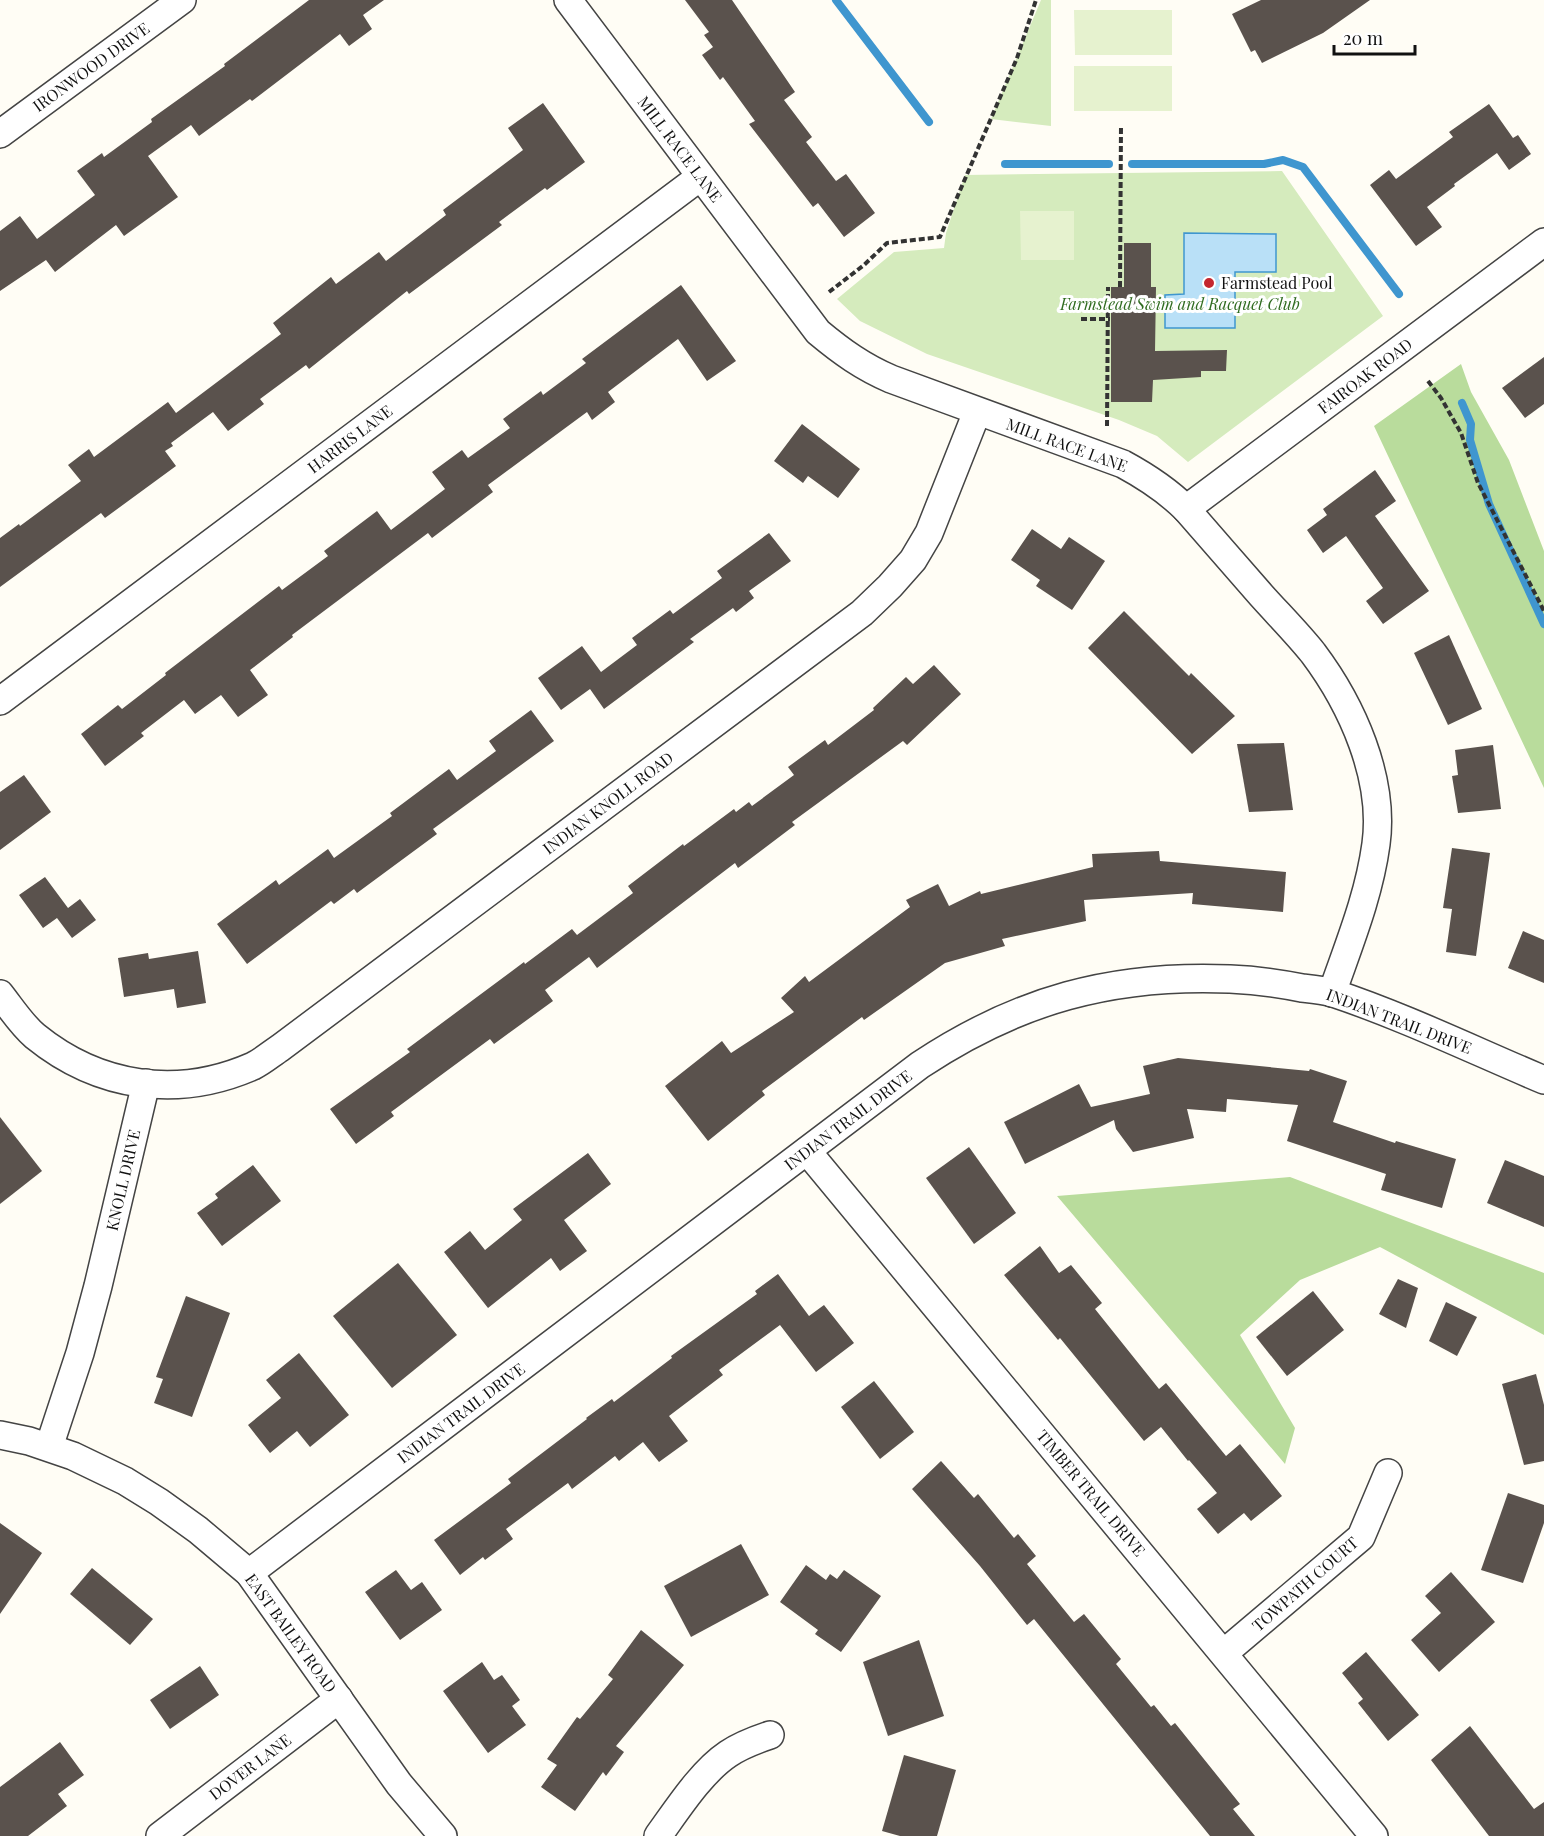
<svg xmlns="http://www.w3.org/2000/svg" width="1544" height="1836" font-family="'Playfair Display',serif">
  <style>
    .green { fill: #d5ebbd }
    .forest { fill: #b9dc9c }
    .pitch { fill: #e6f2cf }
    .water { fill: #b9e0f7; stroke: #3f96cf; stroke-width: 1.5 }
    .lines { fill: none; stroke-linecap: round; stroke-linejoin: round }
    .stream { stroke: #3f96cf; stroke-width: 8 }
    .building { fill: #5a524d }
    .minor-casing { stroke: #444; stroke-width: 30 }
    .path { stroke: #333; stroke-width: 4; stroke-dasharray: 6 3; stroke-linecap: butt }
    .minor { stroke: #fff; stroke-width: 27 }
    .poi-dot { fill: #c4262e; stroke: #fff; stroke-width: 2 }
    .labels { text-anchor: middle; stroke-width: 6; stroke-linejoin: round; paint-order: stroke }
    .street-label { font-size: 16px; fill: #111; stroke: #fff }
    .poi-label { font-size: 16px; fill: #111; stroke: #fff; text-anchor: start }
    .park-label { font-size: 16px; font-style: italic; fill: #2f6b1f; stroke: #fff }
  </style>
  <rect width="100%" height="100%" fill="#fffdf5"/>
  <!-- green -->
  <g class="green">
    <path d="M1041,0H1051V126L991,119Z"/>
    <path d="M1282,171L1383,316L1188,462L1157,436L1119,420L927,354L860,321L837,299L894,252L944,248L946,233L965,175Z"/>
  </g>
  <!-- forest -->
  <g class="forest">
    <path d="M1461,364L1471,392L1509,460L1544,551V788L1374,426Z"/>
    <path d="M1290,1177L1544,1273V1335L1380,1247L1300,1280L1240,1335L1295,1428L1285,1464L1057,1196Z"/>
  </g>
  <!-- pitch -->
  <g class="pitch">
    <path d="M1074,10H1172V55H1075Z"/>
    <rect x="1074" y="66" width="98" height="45"/>
    <path d="M1020,211H1074V260H1021Z"/>
  </g>
  <!-- water -->
  <path class="water" d="M1184,233L1276,234V272H1235V328H1165V295L1184,294Z"/>
  <g class="lines">
    <!-- stream -->
    <g class="stream">
      <path d="M836,0L929,122"/>
      <path d="M1005,164H1109"/>
      <path d="M1132,164H1264L1283,160L1303,167L1399,294"/>
      <path d="M1462,403L1471,424L1470,440L1489,504L1544,624"/>
    </g>
  </g>
  <!-- building -->
  <g class="building">
    <path d="M309,0H384L363,15L372,29L349,46L340,34L252,101L250,99L199,136L191,125L148,156L178,197L124,236L116,225L55,272L46,260L0,291V231L20,216L37,239L95,195L77,171L102,153L104,157L152,122L151,119L225,66L224,64Z"/>
    <path d="M685,0H732L795,92L784,100L812,137L806,142L836,181L846,174L875,213L844,237L818,203L813,207L749,124L755,121L723,77L720,80L702,55L713,47L704,35L709,32Z"/>
    <path d="M1261,0H1370L1323,33L1262,63L1255,50L1251,52L1232,14Z"/>
    <path d="M543,103L585,162L547,190L545,188L499,222L502,225L409,294L407,291L309,369L306,365L260,399L264,404L228,431L213,412L171,443L173,446L165,451L176,466L105,518L101,513L0,587V538L19,524L20,526L81,481L68,465L89,449L94,457L168,402L176,413L281,334L273,323L331,277L336,284L379,252L386,261L446,215L443,210L523,150L508,128Z"/>
    <path d="M1489,104L1513,138L1518,135L1531,154L1509,170L1497,153L1454,184L1455,186L1427,207L1442,227L1416,246L1370,185L1389,170L1396,179L1453,137L1449,132Z"/>
    <path d="M1124,243H1151V287H1156L1155,351L1227,350L1226,371H1201V377L1153,380L1152,402H1111V287H1124Z"/>
    <path d="M681,285L736,361L707,381L678,339L608,392L615,402L592,420L587,412L488,485L493,492L432,538L428,533L292,635L293,637L250,670L268,695L238,717L221,695L195,714L184,700L141,733L144,736L105,766L81,734L118,705L122,709L166,675L165,673L279,586L282,590L328,556L324,551L377,511L391,530L445,489L432,472L462,450L468,458L510,428L503,419L541,391L543,395L586,363L582,359Z"/>
    <path d="M1544,357V404L1525,418L1502,388Z"/>
    <path d="M802,424L860,469L838,498L808,476L803,483L774,461Z"/>
    <path d="M1375,470L1396,501L1375,516L1429,591L1383,624L1366,601L1383,588L1346,536L1323,553L1307,530L1327,515L1323,509Z"/>
    <path d="M1032,529L1061,549L1069,537L1105,561L1072,610L1036,586L1040,580L1011,560Z"/>
    <path d="M769,533L791,561L749,591L754,598L736,612L733,608L690,639L694,642L604,709L590,689L561,710L538,678L582,646L601,672L637,645L632,638L670,610L673,614L722,578L717,571Z"/>
    <path d="M1124,611L1189,676L1191,673L1235,716L1192,754L1088,648Z"/>
    <path d="M1449,635L1482,709L1448,725L1414,653Z"/>
    <path d="M934,665L961,694L907,745L903,741L792,822L795,825L738,868L735,863L597,968L589,957L545,990L553,1001L494,1044L490,1039L391,1112L394,1116L356,1144L330,1109L410,1052L407,1049L524,962L525,964L572,929L577,935L633,893L628,886L683,844L684,846L734,809L736,812L749,802L752,806L794,775L788,767L825,740L828,745L874,710L873,708L906,677L913,684Z"/>
    <path d="M531,710L554,741L433,829L437,834L357,893L354,889L334,904L331,901L247,964L217,924L276,880L279,885L328,849L334,858L392,816L390,813L449,769L457,780L496,751L489,741Z"/>
    <path d="M1284,743L1293,810L1249,812L1237,744Z"/>
    <path d="M1493,745L1501,809L1458,813L1452,776L1458,775L1455,750Z"/>
    <path d="M24,775L51,812L0,850V792Z"/>
    <path d="M1452,848L1490,853L1476,956L1446,952L1452,909L1443,908Z"/>
    <path d="M1159,851L1160,861L1286,872L1283,912L1192,904L1193,893L1084,900L1086,921L1002,939L1005,946L945,963L864,1020L862,1017L762,1091L765,1095L708,1141L665,1086L722,1041L731,1053L794,1012L781,998L805,976L809,982L910,907L906,900L938,884L949,906L980,891L981,894L1093,867L1092,854Z"/>
    <path d="M45,877L68,908L80,899L96,920L72,938L57,918L43,928L19,895Z"/>
    <path d="M1523,931L1544,940V983L1508,968Z"/>
    <path d="M198,951L206,1003L177,1008L174,989L124,997L118,958L148,953L149,959Z"/>
    <path d="M1178,1058L1309,1071L1310,1069L1347,1081L1333,1122L1395,1143L1396,1141L1456,1159L1442,1208L1381,1190L1386,1174L1287,1141L1298,1105L1227,1099L1226,1112L1187,1109L1194,1138L1133,1152L1116,1129L1114,1120L1025,1164L1004,1122L1079,1084L1091,1107L1150,1094L1143,1066Z"/>
    <path d="M0,1117L42,1171L0,1204Z"/>
    <path d="M969,1147L1016,1213L974,1244L926,1178Z"/>
    <path d="M588,1153L611,1184L564,1220L587,1251L560,1271L551,1258L488,1308L444,1252L470,1231L485,1250L522,1220L513,1209Z"/>
    <path d="M1505,1160L1544,1176V1227L1487,1203Z"/>
    <path d="M253,1165L281,1201L222,1246L197,1213L218,1198L215,1194Z"/>
    <path d="M1040,1246L1059,1273L1071,1265L1102,1303L1095,1309L1159,1389L1166,1383L1226,1456L1240,1444L1282,1496L1251,1521L1244,1513L1218,1534L1197,1509L1217,1493L1189,1460L1188,1461L1161,1427L1144,1441L1060,1338L1058,1340L1004,1275Z"/>
    <path d="M398,1263L457,1335L392,1388L333,1316Z"/>
    <path d="M778,1274L809,1316L824,1305L854,1343L816,1372L780,1325L719,1370L723,1375L669,1416L688,1441L659,1462L643,1442L619,1461L615,1456L572,1489L568,1483L506,1529L513,1539L485,1560L483,1557L460,1575L434,1540L511,1483L508,1479L587,1419L586,1418L612,1399L614,1402L672,1358L671,1356L757,1294L755,1291Z"/>
    <path d="M1398,1279L1418,1288L1406,1328L1379,1314Z"/>
    <path d="M1313,1291L1344,1330L1287,1376L1256,1337Z"/>
    <path d="M186,1296L230,1313L192,1417L154,1403L163,1379L156,1377Z"/>
    <path d="M1446,1302L1477,1317L1457,1356L1429,1341Z"/>
    <path d="M299,1353L349,1415L310,1447L297,1431L270,1453L248,1425L281,1398L266,1380Z"/>
    <path d="M1536,1374L1544,1405V1461L1524,1465L1502,1384Z"/>
    <path d="M874,1381L914,1432L880,1459L841,1407Z"/>
    <path d="M941,1461L974,1498L978,1494L1014,1538L1018,1534L1036,1556L1027,1564L1074,1622L1084,1614L1121,1659L1116,1664L1151,1707L1154,1705L1171,1726L1175,1723L1240,1804L1233,1809L1255,1836H1210L1034,1619L1027,1625L980,1566L912,1489Z"/>
    <path d="M1508,1493L1544,1505V1523L1523,1583L1481,1570Z"/>
    <path d="M0,1523L42,1553L0,1614Z"/>
    <path d="M741,1544L769,1595L691,1637L664,1586Z"/>
    <path d="M806,1565L826,1580L830,1574L837,1579L844,1570L881,1596L841,1652L815,1634L818,1630L780,1602Z"/>
    <path d="M92,1568L153,1619L130,1645L70,1594Z"/>
    <path d="M396,1570L411,1590L422,1582L442,1610L400,1640L365,1592Z"/>
    <path d="M1451,1572L1495,1622L1439,1672L1411,1640L1441,1613L1425,1596Z"/>
    <path d="M641,1630L684,1665L616,1746L624,1752L606,1776L603,1772L575,1811L541,1787L557,1765L547,1759L577,1717L580,1719L613,1679L608,1675Z"/>
    <path d="M919,1640L944,1716L888,1736L863,1662Z"/>
    <path d="M1366,1652L1419,1715L1388,1741L1358,1703L1363,1699L1342,1673Z"/>
    <path d="M482,1662L494,1680L502,1675L520,1700L512,1706L526,1725L488,1753L443,1691Z"/>
    <path d="M200,1666L219,1695L170,1729L150,1700Z"/>
    <path d="M1470,1726L1534,1809L1544,1802V1836H1489L1431,1760Z"/>
    <path d="M60,1742L84,1775L58,1794L67,1806L28,1836H0V1787Z"/>
    <path d="M904,1755L956,1770L937,1836H900L882,1831Z"/>
  </g>
  <g class="lines">
    <!-- minor casing -->
    <g class="minor-casing">
      <g id="minor">
        <path d="M568,0L818,332C842,352 863,367 891,379L1123,464C1147,477 1167,490 1186,509C1211,538 1236,566 1261,595C1278,614 1297,633 1313,653C1352,705 1385,778 1376,844C1369,896 1349,944 1332,993"/>
        <path d="M0,134L182,0"/>
        <path d="M1186,509L1544,242"/>
        <path d="M0,701L700,177"/>
        <path d="M0,994C11,1008 21,1024 35,1036C99,1088 178,1099 253,1066C263,1061 271,1054 280,1048L862,613L890,586L913,560L929,533L977,412"/>
        <path d="M807,1151L1374,1836"/>
        <path d="M0,1435L29,1441L73,1456L125,1481L159,1502L198,1530L249,1573L399,1784L443,1836"/>
        <path d="M49,1447L80,1353L98,1286L146,1083"/>
        <path d="M249,1573L920,1065C1018,1000 1112,974 1230,979C1254,980 1278,983 1302,988C1312,989 1324,990 1333,993C1405,1017 1475,1051 1544,1080"/>
        <path d="M1224,1653L1361,1537L1388,1473"/>
        <path d="M160,1836L339,1699"/>
        <path d="M658,1836C677,1810 701,1772 728,1754C741,1745 755,1740 770,1735"/>
      </g>
    </g>
    <!-- path -->
    <g class="path">
      <path d="M1120,287L1121,126"/>
      <path d="M829,292L864,265L887,243L940,237L1017,58L1036,0"/>
      <path d="M1081,319H1110"/>
      <path d="M1428,381L1441,398L1461,433L1478,483L1544,611"/>
      <path d="M1107,426L1108,287"/>
    </g>
    <!-- minor -->
    <use href="#minor" class="minor"/>
  </g>
  <!-- markers -->
  <circle class="poi-dot" cx="1209" cy="283" r="6"/>
  <g class="labels">
    <!-- street labels -->
    <g class="street-label">
      <text transform="translate(91 67) rotate(-36)" y="6">IRONWOOD DRIVE</text>
      <text transform="translate(680 149) rotate(53)" y="6">MILL RACE LANE</text>
      <text transform="translate(1365 376) rotate(-37)" y="6">FAIROAK ROAD</text>
      <text transform="translate(350 439) rotate(-37)" y="6">HARRIS LANE</text>
      <text transform="translate(1067 445) rotate(20)" y="6">MILL RACE LANE</text>
      <text transform="translate(608 803) rotate(-37)" y="6">INDIAN KNOLL ROAD</text>
      <text transform="translate(1399 1021) rotate(21)" y="6">INDIAN TRAIL DRIVE</text>
      <text transform="translate(848 1120) rotate(-37)" y="6">INDIAN TRAIL DRIVE</text>
      <text transform="translate(123 1180) rotate(-77)" y="6">KNOLL DRIVE</text>
      <text transform="translate(461 1413) rotate(-37)" y="6">INDIAN TRAIL DRIVE</text>
      <text transform="translate(1091 1493) rotate(50)" y="6">TIMBER TRAIL DRIVE</text>
      <text transform="translate(1305 1584) rotate(-41)" y="6">TOWPATH COURT</text>
      <text transform="translate(291 1633) rotate(54)" y="6">EAST BAILEY ROAD</text>
      <text transform="translate(250 1767) rotate(-37)" y="6">DOVER LANE</text>
    </g>
    <!-- poi labels -->
    <g class="poi-label">
      <text x="1221" y="289">Farmstead Pool</text>
    </g>
    <!-- park labels -->
    <g class="park-label">
      <text x="1180" y="310">Farmstead Swim and Racquet Club</text>
    </g>
  </g>
  <!-- scale -->
  <path d="M1334 45v9h81v-9" fill="none" stroke="#111111" stroke-width="3"/>
  <text x="1343" y="45" font-size="18" fill="#111111" stroke="#ffffff" stroke-width="4.5" paint-order="stroke">20 m</text>
</svg>
